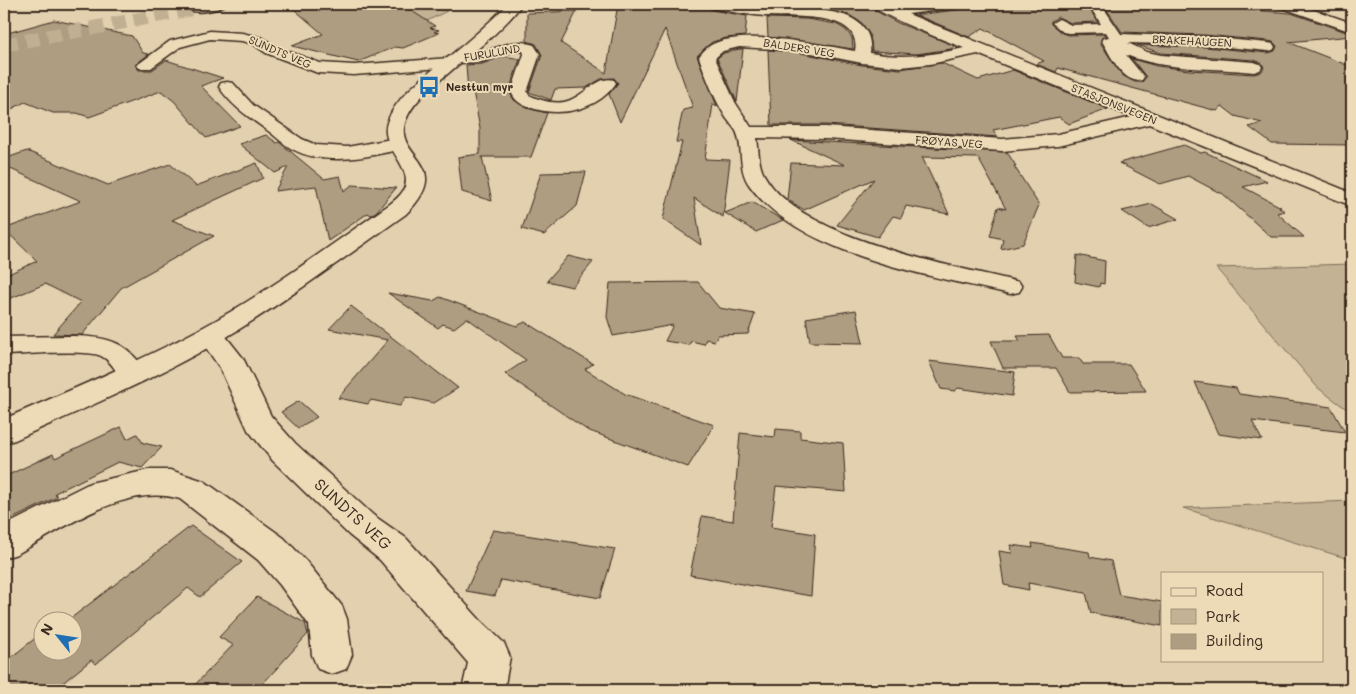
<svg xmlns="http://www.w3.org/2000/svg" width="1356" height="694" font-family="Mali,sans-serif">
  <style>
    .green { fill: #c3b294; stroke: #7f6e59 }
    .building { fill: #ae9d81; stroke: #3b2a1e }
    .lines { fill: none; stroke-linecap: round; stroke-linejoin: round }
    .primary-tunnel { stroke: #c1af92; stroke-width: 14; stroke-dasharray: 14 8; stroke-linecap: butt }
    .minor-casing { stroke: #3b2a1e; stroke-width: 3 }
    .tertiary-casing { stroke: #3b2a1e; stroke-width: 3 }
    .primary-casing { stroke: #3b2a1e; stroke-width: 3 }
    .minor { fill: #eddbb8; fill-rule: evenodd }
    .tertiary { fill: #eddbb8; fill-rule: evenodd }
    .primary { fill: #eddbb8; fill-rule: evenodd }
    .labels { text-anchor: middle; stroke-width: 4; stroke-linejoin: round; paint-order: stroke }
    .far-street-label { font-size: 11px; fill: #3b2a1e; stroke: #eddbb8 }
    .far-poi-label { font-size: 11px; font-weight: bold; fill: #3b2a1e; stroke: #eddbb8; text-anchor: start }
    .near-street-label { font-size: 16px; fill: #3b2a1e; stroke: #eddbb8 }
  </style>
  <rect width="100%" height="100%" fill="#e2d0af"/>
  <filter id="ink" filterUnits="userSpaceOnUse"><feTurbulence type="fractalNoise" baseFrequency=".02" numOctaves="2"/><feDisplacementMap in="SourceGraphic" scale="10" xChannelSelector="R" yChannelSelector="G"/><feConvolveMatrix kernelMatrix="1 2 1 2 8 2 1 2 1" color-interpolation-filters="sRGB"/></filter>
  <g filter="url(#ink)">
    <!-- green -->
    <g class="green">
      <path d="M416,6L447,11L427,21L397,14Z"/>
      <path d="M1352,264V413L1318,388L1216,268Z"/>
      <path d="M1352,499V560L1183,508L1351,501Z"/>
    </g>
    <!-- building -->
    <g class="building">
      <path d="M288,4H401L435,26L430,28L439,30L434,32L439,33L403,48L395,47L358,62L292,46L323,34Z"/>
      <path d="M618,4H703L712,10L747,16L745,36L726,38L712,42L697,56L717,106L713,104L705,159L730,160L723,217L694,198L701,245L663,219L682,142H676L683,110L693,108L665,29L620,122L609,94L618,83L614,78L601,79L586,88L555,89L551,100L529,92L542,55L536,44L527,41V13L577,11L561,43L606,73Z"/>
      <path d="M767,4L856,5L876,11L898,23L955,46L951,49L917,54L872,51L870,35L862,23L849,15L816,8L767,6Z"/>
      <path d="M1004,4H1086L1098,22L1071,23L1058,17L1051,21V24L1062,33L1068,35L1105,34L1106,36L1102,37L1100,42L1112,61L1122,75L1135,82H1142L1146,77L1132,59L1157,66L1189,70L1254,74L1261,72L1264,68L1262,63L1254,60L1161,53L1137,45L1205,47L1268,53L1275,51L1277,46L1273,42L1268,41L1205,35L1122,32L1103,4H1139L1164,7V4H1231L1238,9L1291,13L1352,34V36L1288,42L1352,67V145L1272,144L1249,127L1262,123L1235,116L1222,106L1217,111L1058,68L1056,72L1036,64L1044,61L983,28L969,37L916,15Z"/>
      <path d="M767,18L807,19L836,24L846,30L852,38L853,49L768,37Z"/>
      <path d="M54,20L132,36L143,53L149,54L135,65L139,70H152L166,60L223,78L201,86L240,126L206,138L174,101L161,91L89,117L77,113H53L25,102L4,113V34Z"/>
      <path d="M739,49H743L737,102L717,58L724,53Z"/>
      <path d="M768,50L796,52L862,65L900,69L942,63L978,80L1013,70L1108,109L1069,124L1059,117L993,130L998,137L826,125H771Z"/>
      <path d="M504,56L520,59L509,91L514,100L527,108L547,113L531,157H482L492,201L462,192L458,157L480,154V129L473,91L468,92L466,65L482,64Z"/>
      <path d="M266,135L277,143L279,142L324,179L340,176L344,191L352,185L396,188L377,211L371,215L368,213L328,241L316,186L275,191L288,167L275,173L239,144Z"/>
      <path d="M791,140L1007,152L1016,166H1014L1039,205L1023,244L1001,249L1003,239L990,236L998,207L1006,209L978,158L922,157L949,214L906,206L901,218L893,216L878,237L837,225L874,179L804,210L787,199L791,163L845,165Z"/>
      <path d="M1184,145L1201,153L1205,152L1267,181L1243,187L1281,207L1279,208L1285,211L1277,213L1304,237H1271L1222,193H1220L1188,176L1160,184L1119,163Z"/>
      <path d="M27,151L108,185L170,164L196,186L257,163L263,178L172,220L214,236L121,288L82,335L53,334L81,302L45,284L4,301V276L37,261L4,229L81,201L4,166V159Z"/>
      <path d="M586,172L577,206L544,235L522,229L541,173Z"/>
      <path d="M752,202L783,220L756,232L725,213Z"/>
      <path d="M1152,204L1178,219L1148,228L1122,211Z"/>
      <path d="M1077,255L1105,261L1104,284L1100,283L1099,287L1075,282Z"/>
      <path d="M568,256L593,262L572,287L547,281Z"/>
      <path d="M698,282L719,308L755,314L748,334L718,335L715,341L706,339L704,344L691,341L689,345L665,341L673,325L613,336L607,317L610,283Z"/>
      <path d="M388,293L433,301L440,297L517,326L525,322L593,364L585,369L625,394L714,425L688,467L587,430L505,374L526,360L467,318L454,328L443,324L438,328Z"/>
      <path d="M351,306L398,342L458,388L434,403L406,397L400,406L371,400L368,404L338,398L388,340L329,329Z"/>
      <path d="M856,310L863,343L810,342L806,318Z"/>
      <path d="M1049,335L1062,358H1079L1083,364H1129L1146,391L1070,392L1056,368H1003L991,341H1020L1017,336Z"/>
      <path d="M929,361L1015,372L1012,396L958,388L955,391L941,389Z"/>
      <path d="M1195,382L1236,388L1239,394L1331,407L1345,432L1252,421L1262,440L1218,434Z"/>
      <path d="M299,401L317,417L298,428L281,412Z"/>
      <path d="M121,427L127,439L137,434L143,443L162,447L142,468L118,462L55,493L57,497L10,520L4,505V477L53,454L55,458Z"/>
      <path d="M776,429L800,431V438L843,443L846,492L776,486L771,527L815,534L811,596L690,575L702,516L733,521L740,433L775,437Z"/>
      <path d="M191,526L242,562L200,597L188,588L96,664L91,660L54,690H4V663L38,636L42,639V652H72V622H66Z"/>
      <path d="M493,530L615,549L600,598L501,580L495,596L466,591Z"/>
      <path d="M1032,543L1089,552L1090,557L1111,561L1119,595L1162,602V626L1091,613L1086,593L1028,583L1029,590L1004,585L999,551L1012,553L1011,545L1033,548Z"/>
      <path d="M257,597L305,623L308,634L257,690H190L233,645L219,637Z"/>
    </g>
    <g class="lines">
      <!-- primary-tunnel -->
      <path class="primary-tunnel" d="M4,45L197,8"/>
      <!-- minor casing -->
      <g class="minor-casing">
        <g id="minor">
          <path d="M705,4C726,3 746,7 766,8C800,10 876,2 870,53C903,59 932,55 964,48C947,41 878,15 871,4H887L894,8L924,4H959L958,7L953,8L908,14L1352,193V206L1149,124L1058,146L1002,151L826,139L757,138C759,151 758,167 766,178C804,240 951,265 1019,282L1022,287L1019,292L1010,294C930,275 801,256 750,186C737,169 744,148 736,131C733,126 728,121 725,116C714,98 706,77 699,57C702,52 708,46 713,44C744,29 822,45 855,51C862,10 791,18 765,16C752,15 739,13 727,11C720,9 710,10 705,4ZM739,47L796,50L862,63L900,67L930,64L978,54L1132,117L1058,134L1002,139L826,127H751L735,102L715,58L723,51Z"/>
          <path d="M1088,4H1101L1121,34L1205,37L1268,43L1273,44L1275,47L1273,50L1268,51L1205,45L1128,43L1147,52L1161,55L1254,62L1260,64L1262,67L1260,70L1254,72C1211,67 1166,71 1126,55L1144,77L1142,80C1123,85 1110,54 1102,41L1104,38L1109,37L1106,32L1068,33L1063,32L1052,23L1059,19L1071,25L1101,24Z"/>
          <path d="M1278,4H1297L1352,23V32L1280,7Z"/>
          <path d="M210,31L242,33L263,38L276,47L320,63L354,65L450,58L457,53H480L511,43L523,42L534,45L540,54L527,92L529,95C540,100 551,104 564,102C582,99 597,75 614,80L616,83C599,109 563,117 535,109C524,106 516,103 511,92L524,54L523,51L511,52L481,62L459,63L452,67L354,75L318,73L266,53L253,44L242,41L210,39L180,47L151,68H139L137,65L170,41Z"/>
          <path d="M227,82L233,83L253,105L302,139L316,145L347,147L397,138L404,140L407,144L404,148L397,150C363,158 324,166 292,149C281,143 274,134 264,128C246,115 231,105 219,87L221,83Z"/>
          <path d="M210,326L220,329L243,358L271,416L295,443L373,515L406,538L480,620L504,643L510,657L504,690H462L468,663L380,560L349,535L273,461L248,430L220,368L197,335L200,329Z"/>
          <path d="M73,336C110,337 128,342 147,374L143,381C115,389 121,366 101,356C85,349 24,355 4,355V337Z"/>
          <path d="M148,470H170L204,481L284,538L306,561L342,606L347,619L352,655L346,669L332,674L318,669L312,655L309,625L280,585L258,560L180,499C127,482 62,529 17,554L4,558V526L90,483Z"/>
        </g>
      </g>
      <!-- tertiary casing -->
      <g class="tertiary-casing">
        <path id="tertiary" d="M508,4H522C504,29 476,50 452,70C436,84 414,99 406,120C391,158 458,162 406,214C345,257 285,302 220,341C155,379 84,408 15,440L4,443V419C70,390 137,363 200,329C267,293 328,247 390,204C395,200 400,196 403,191C417,167 376,146 388,120C399,92 429,74 451,55C471,39 490,22 508,4Z"/>
      </g>
      <!-- primary casing -->
      <g class="primary-casing">
        <path id="primary" d="M197,4H226C220,10 201,13 192,11L190,8Z"/>
      </g>
      <!-- minor -->
      <use href="#minor" class="minor"/>
      <!-- tertiary -->
      <use href="#tertiary" class="tertiary"/>
      <!-- primary -->
      <use href="#primary" class="primary"/>
    </g>
  </g>
  <!-- icons -->
  <defs>
    <g id="bus-bare" transform="scale(1.725)"><path d="M-5-6H5V4H4V6H2V4H-2V6H-4V4H-5ZM-3.5-4V0h7V-4ZM-3.5 1.2v1.5H-2V1.2ZM2 1.2v1.5H3.5V1.2Z" fill="#1f6fb2" stroke="#eddbb8" stroke-width="2.5" paint-order="stroke"/></g>
  </defs>
  <g fill-rule="evenodd">
    <use href="#bus-bare" x="429" y="87"/>
  </g>
  <g class="labels">
    <!-- far-street labels -->
    <g class="far-street-label">
      <text transform="translate(1192 41) rotate(3)" y="4">BRAKEHAUGEN</text>
      <text transform="translate(799 48) rotate(9)" y="4">BALDERS VEG</text>
      <text transform="translate(280 52) rotate(23)" y="4">SUNDTS VEG</text>
      <text transform="translate(492 53) rotate(-10)" y="4">FURULUND</text>
      <text transform="translate(1114 104) rotate(22)" y="4">STASJONSVEGEN</text>
      <text transform="translate(949 142) rotate(4)" y="4">FRØYAS VEG</text>
    </g>
    <!-- far-poi labels -->
    <g class="far-poi-label">
      <text x="446" y="91">Nesttun myr</text>
    </g>
    <!-- near-street labels -->
    <g class="near-street-label">
      <text transform="translate(353 514) rotate(42)" y="6">SUNDTS VEG</text>
    </g>
  </g>
  <!-- margin -->
  <rect width="1356" height="694" fill="none" stroke="#eddbb8" stroke-width="20"/>
  <rect x="10" y="10" width="1336" height="674" fill="none" stroke="#3b2a1e" stroke-width="2" filter="url(#ink)"/>
  <!-- legend -->
  <rect x="1161" y="572" width="162" height="90" fill="#eddbb8" stroke="#a6947a"/>
  <rect x="1171" y="588" width="25" height="8" fill="#eddbb8" stroke="#a6947a"/>
  <text x="1206" y="596" font-size="15" fill="#3b2a1e">Road</text>
  <rect x="1171" y="609" width="25" height="15" fill="#c3b294" stroke="#a6947a"/>
  <text x="1206" y="622" font-size="15" fill="#3b2a1e">Park</text>
  <rect x="1171" y="634" width="25" height="15" fill="#ae9d81" stroke="#a6947a"/>
  <text x="1206" y="646" font-size="15" fill="#3b2a1e">Building</text>
  <!-- north arrow -->
  <g transform="translate(58 636) rotate(300)"><circle r="24" fill="#eddbb8" stroke="#a6947a"/>
  <path d="M0-4L9 19L0 12L-9 19Z" fill="#1f6fb2"/>
  <text y="-8" font-size="14" font-weight="bold" text-anchor="middle" fill="#3b2a1e">N</text>
  </g>
</svg>
